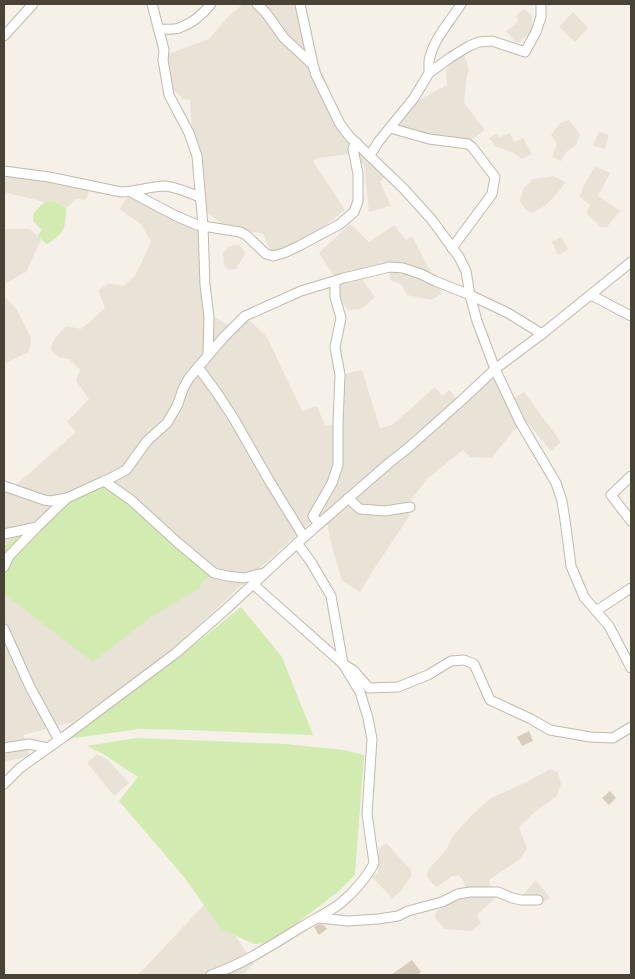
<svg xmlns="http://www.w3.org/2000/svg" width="635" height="979" font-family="Jost,sans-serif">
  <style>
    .residential { fill: #e9e3d7 }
    .green { fill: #d2ebb1 }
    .building { fill: #d7cdbe }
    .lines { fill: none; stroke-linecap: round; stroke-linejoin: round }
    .minor-casing { stroke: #c1b9ab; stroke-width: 11 }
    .minor { stroke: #fff; stroke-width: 9 }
  </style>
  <rect width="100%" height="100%" fill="#f5f1e9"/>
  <!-- residential -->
  <g class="residential">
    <path d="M243,4H305L319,65L337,108L346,127L387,175L380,182L391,206L369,212L364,165L350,154L318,158L313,161L345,210L304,242L272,254L263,234L225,226L205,211L201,155L192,132L190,100L183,99L170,87L165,55L209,39L229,16Z"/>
    <path d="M524,9L532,15V31L517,44L506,31L518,22L517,14Z"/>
    <path d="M573,12L588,28L575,42L559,27Z"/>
    <path d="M464,54L469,70L467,75L464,103L485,130L465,144L393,129L417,101L447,85L446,70L453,61Z"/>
    <path d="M569,120L580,134L576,145L566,152L561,161L552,157L557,144L551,135L560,123Z"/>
    <path d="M599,131L609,135L605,149L593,146Z"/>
    <path d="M510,133L514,142L523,138L532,154L522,159L514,153L495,146L489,138L496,134L499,137Z"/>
    <path d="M595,166L610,173L598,196L620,211L607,227H601L586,213L590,205L580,197L583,187Z"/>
    <path d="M4,172L90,186L86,200L76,199L66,208L54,201L44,202L4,192Z"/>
    <path d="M553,176L565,182L561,189L545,206L532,213L525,209L520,202L523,189L533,179Z"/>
    <path d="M130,194L206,229L207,284L212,316L235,329L246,317L267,337L302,411L317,406L325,426L338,423L340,375L362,370L380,428L392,425L435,387L442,396L449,390L461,404L497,371L513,399L524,392L561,442L551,451L527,422L513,431L492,458L470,457L463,450L428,478L404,509L410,515L376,566L360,592L342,581L332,547L326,518H315L166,655L73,722L23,735L30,756L4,762V489L9,491L76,432L67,422L89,399L76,381L80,370L69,359L59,357L50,349L55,338L66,326L81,329L105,308L98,290L110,283L123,286L135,276L151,242L141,224L119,209Z"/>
    <path d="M350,224L369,242L394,225L406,240L412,236L442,294L431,300L407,295L402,285L390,280L389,269L360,276L375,297L361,309L348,310L339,297L338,282L319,253Z"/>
    <path d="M4,229H30L41,240L26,272L4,284Z"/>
    <path d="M561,237L569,249L558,255L552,242Z"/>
    <path d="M234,245H239L243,249L245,254L236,269L230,270L224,266L223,253L227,248Z"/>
    <path d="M4,296L17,310L31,338L29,352L4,364Z"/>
    <path d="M97,754L107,759L129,783L114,796L87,763Z"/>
    <path d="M550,769L558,772L561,784L557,796L535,812L519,827L527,849L519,860L489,880L494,899L477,915L481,923L471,931L445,929L434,917L437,911L464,891L465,884L459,875L452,876L437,887L431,882L427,876L428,870L447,849L452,837L473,814L491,798L529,781Z"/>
    <path d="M386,843L411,870V877L399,893L392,898L372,877L378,873L379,849Z"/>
    <path d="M536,880L550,898L540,904L529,901L523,895Z"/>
    <path d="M204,905L221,929L235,935L254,964L242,975H138Z"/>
  </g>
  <!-- green -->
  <g class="green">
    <path d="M54,201L66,208C66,229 64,233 47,244L37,236L42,230L33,221L34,213L44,202Z"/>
    <path d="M107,481L150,511L179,540L216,571L203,581L199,589L152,616L93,662L4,594V546L68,499Z"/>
    <path d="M241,607L282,657L313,735L188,730L139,729L68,739L174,661Z"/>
    <path d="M136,738L286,744L344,750L364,755L355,875L339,891L271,943L254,944L221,929L184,877L119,801L138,777L103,754L87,746Z"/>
  </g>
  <!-- building -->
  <g class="building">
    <path d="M529,731L533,741L522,746L517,737Z"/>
    <path d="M610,791L616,798L609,805L602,798Z"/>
    <path d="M319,924L324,925L327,929L319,935L314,927Z"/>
    <path d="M412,960L421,972L417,975H391Z"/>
  </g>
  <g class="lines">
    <!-- minor casing -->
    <g class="minor-casing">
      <g id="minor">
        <path d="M152,4L164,50L163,60L169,95L189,133L197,156L203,226L205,285L209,317L208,355"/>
        <path d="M257,4L266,13L284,38L313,65"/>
        <path d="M300,4L313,65L316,75L340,124L350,137L404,189L432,220L459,257L466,271L470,295L477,321L495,369L520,422L556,483L562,501L565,520L571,566L584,597L609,626L631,668"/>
        <path d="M159,29C166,29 173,30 179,28C191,24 203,14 211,4"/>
        <path d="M4,36L33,4"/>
        <path d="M429,73C429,69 429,65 429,61C433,39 450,22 461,4"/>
        <path d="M390,128L429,139L468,144L472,147L495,177L492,194L452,248"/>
        <path d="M370,155L379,141L414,98L429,73L451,57L469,46L479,42L492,41L525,52L536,32L541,17V4"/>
        <path d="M4,171L49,177L121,192C136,192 151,186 165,186C177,187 189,193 200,197"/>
        <path d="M131,192L174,215L197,225L240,232L246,235L266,254L273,256L284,253L299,246L340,224L354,212L358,201V174L353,149L354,146L357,143"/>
        <path d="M591,295L631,316"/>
        <path d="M198,367L217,393L234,419L270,482L304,537"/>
        <path d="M631,476L611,495L631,521"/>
        <path d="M104,481L131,500L177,542L214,573L227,576L244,578L264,573"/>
        <path d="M4,486L44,500L51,501L67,498"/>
        <path d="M348,498L360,509L385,511L410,507"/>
        <path d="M319,524L313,516L332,483L338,465V423L340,375L335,347L341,318L335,297V281"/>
        <path d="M4,534L37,527L67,498L104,481L109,479L126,470L147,441L167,423L177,406L183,389L189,378L223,338L245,316L301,291L344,278L390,267L403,268L421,274L435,281L470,295L508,313L542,334"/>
        <path d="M4,567L9,556L37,527"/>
        <path d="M253,584L343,664L353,670L369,688L398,687L428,675L451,661L464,660L474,664L490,700L531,719L550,730L590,737L613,738L631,727"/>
        <path d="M596,611L631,588"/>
        <path d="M4,629L30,687L59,740"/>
        <path d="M4,748L29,744L48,748"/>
        <path d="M4,784L20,768L65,736L176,653L224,611L304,537L389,463L408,448L461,401L495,369L542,334L631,262"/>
        <path d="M319,918L348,921L378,919L398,916L408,911L442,902L458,894L470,892H498L512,898L521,900H538"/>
        <path d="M211,975C242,965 275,943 303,926C316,918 330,912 342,902C353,893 368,876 374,863L367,814L372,739L368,718L360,692L343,664L331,596L311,562L297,543"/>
      </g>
    </g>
    <!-- minor -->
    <use href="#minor" class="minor"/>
  </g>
  <!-- border -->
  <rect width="635" height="979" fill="none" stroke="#494237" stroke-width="10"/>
</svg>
